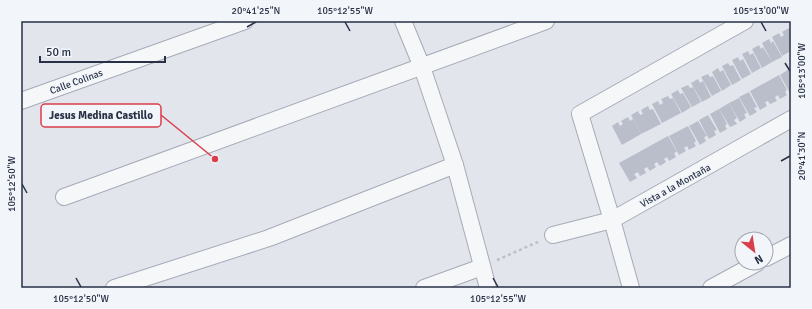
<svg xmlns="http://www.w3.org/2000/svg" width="812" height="309" font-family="Signika,sans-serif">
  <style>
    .building { fill: #b9beca }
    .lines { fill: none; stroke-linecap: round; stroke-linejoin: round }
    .street-casing { stroke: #a6abb7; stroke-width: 18 }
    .path { stroke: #bcc0c7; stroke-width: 2.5; stroke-dasharray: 3 3; stroke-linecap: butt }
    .street { stroke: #f6f7f9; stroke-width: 16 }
    .ticks { fill: none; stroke: #283146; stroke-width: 1.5 }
    .labels { text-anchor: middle; stroke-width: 3.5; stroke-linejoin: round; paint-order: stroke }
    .street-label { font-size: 10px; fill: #283146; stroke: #f2f5f9 }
    .leader { fill: none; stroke: #da3e4b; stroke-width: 1.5 }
    .callout-dot { fill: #da3e4b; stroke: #f2f5f9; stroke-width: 1.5 }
    .callout { fill: #f2f5f9; stroke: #da3e4b; stroke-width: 1.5 }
    .callout-label { font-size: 11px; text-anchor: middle; font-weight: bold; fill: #283146 }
    .neatline { fill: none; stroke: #283146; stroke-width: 1.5 }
    .ticks-label { font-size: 10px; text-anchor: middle; fill: #283146 }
  </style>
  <rect width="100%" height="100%" fill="#e2e5ec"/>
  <!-- building -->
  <g class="building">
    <path d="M789,28L791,32V51L782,56L772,37L779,33L781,37L784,35L782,32Z"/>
    <path d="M769,39L771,43L773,41L782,57L772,62L762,43Z"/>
    <path d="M759,45L761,49L763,47L772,62L762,68L752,49Z"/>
    <path d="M748,51L750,55L753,53L761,68L752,73L742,54Z"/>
    <path d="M738,57L740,61L743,59L751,74L742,79L732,60Z"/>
    <path d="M728,63L730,66L733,65L741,80L732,85L722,66Z"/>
    <path d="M718,68L720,72L723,70L731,85L722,91L712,72Z"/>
    <path d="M789,69L791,73V95L780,75Z"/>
    <path d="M708,74L710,77L713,76L721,91L712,96L701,77Z"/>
    <path d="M779,75L787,90L785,92L787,95L780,99L778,95L775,97L777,101L770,104L768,101L765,102L767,106L760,110L750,91Z"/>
    <path d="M698,79L700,83L703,81L711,97L702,102L691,83Z"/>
    <path d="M688,85L690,88L693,87L701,102L692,107L681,88Z"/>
    <path d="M678,90L680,94L683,93L691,107L682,113L671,94Z"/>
    <path d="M749,92L757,107L754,108L757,112L750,116L739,97Z"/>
    <path d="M668,96L670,99L673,98L681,113L662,123L652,104L658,101L660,105L663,103L661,99Z"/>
    <path d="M739,98L747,113L744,114L746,118L740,122L729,103Z"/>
    <path d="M729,103L737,118L734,120L737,124L730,127L719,109Z"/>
    <path d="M648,106L650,110L653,109L661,124L641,134L631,115L638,111L640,115L643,114L641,110Z"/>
    <path d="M719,109L727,124L725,126L727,129L720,133L710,114Z"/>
    <path d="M708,115L717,130L714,131L716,135L709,139L699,120Z"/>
    <path d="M628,117L630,121L633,119L641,134L622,145L612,126L618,122L620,126L623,124L621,121Z"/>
    <path d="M698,121L707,136L704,137L706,141L700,145L689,126Z"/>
    <path d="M688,126L696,141L694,143L696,146L689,150L687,146L684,148L686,151L679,155L669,136Z"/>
    <path d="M668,136L677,152L674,153L676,157L669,161L667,157L664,159L666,162L660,166L657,162L654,164L656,167L650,171L647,167L644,169L646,173L640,176L638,172L634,174L637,178L630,182L619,163Z"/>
  </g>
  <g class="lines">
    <!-- street casing -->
    <g class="street-casing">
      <g id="street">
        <path d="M403,21L422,67L455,165L488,288"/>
        <path d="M21,101L245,21"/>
        <path d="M64,197L546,21"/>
        <path d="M553,235L612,220L791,119"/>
        <path d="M766,258L791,245"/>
        <path d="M114,288L269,238L455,165"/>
        <path d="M424,288L482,267"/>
        <path d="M631,288L612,220L580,114L745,21"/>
        <path d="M711,288L757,263"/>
      </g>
    </g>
    <!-- path -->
    <path class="path" d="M497,260L540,241"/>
    <!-- street -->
    <use href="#street" class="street"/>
  </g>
  <!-- ticks -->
  <path class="ticks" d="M345,22L350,31M761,22L766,31M247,27L256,22M785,63L790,71M781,161L790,156M22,184L27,193M76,278L81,287M493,278L498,287"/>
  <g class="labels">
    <!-- street labels -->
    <g class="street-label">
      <text transform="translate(76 81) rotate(-20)" y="4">Calle Colinas</text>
      <text transform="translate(675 185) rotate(-29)" y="4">Vista a la Montaña</text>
    </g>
  </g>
  <!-- callouts -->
  <path class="leader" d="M215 159L161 115"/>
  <circle class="callout-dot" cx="215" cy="159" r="4"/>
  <rect class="callout" x="41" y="104" width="120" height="23" rx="4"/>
  <g class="callout-label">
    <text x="101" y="119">Jesus Medina Castillo</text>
  </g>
  <!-- border -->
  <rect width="812" height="309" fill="none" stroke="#f2f5f9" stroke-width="44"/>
  <!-- north arrow -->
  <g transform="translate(754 251) rotate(150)"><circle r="19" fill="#f2f5f9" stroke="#a1a7b1"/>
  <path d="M0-3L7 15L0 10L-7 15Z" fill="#da3e4b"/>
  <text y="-6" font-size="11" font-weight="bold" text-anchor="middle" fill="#283146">N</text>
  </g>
  <!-- scale -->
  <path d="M40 56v6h125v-6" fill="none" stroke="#283146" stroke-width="2"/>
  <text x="46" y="56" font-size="12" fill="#283146" stroke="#f2f5f9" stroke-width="3" paint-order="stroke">50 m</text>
  <rect x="22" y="22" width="768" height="265" class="neatline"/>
  <g class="ticks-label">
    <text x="256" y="14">20°41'25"N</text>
    <text x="345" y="14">105°12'55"W</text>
    <text x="761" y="14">105°13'00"W</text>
    <text transform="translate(801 71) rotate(-90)" y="4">105°13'00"W</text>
    <text transform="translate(801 156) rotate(-90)" y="4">20°41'30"N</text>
    <text transform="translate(11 184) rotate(-90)" y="4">105°12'50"W</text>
    <text x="81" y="302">105°12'50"W</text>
    <text x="498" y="302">105°12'55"W</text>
  </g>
</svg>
